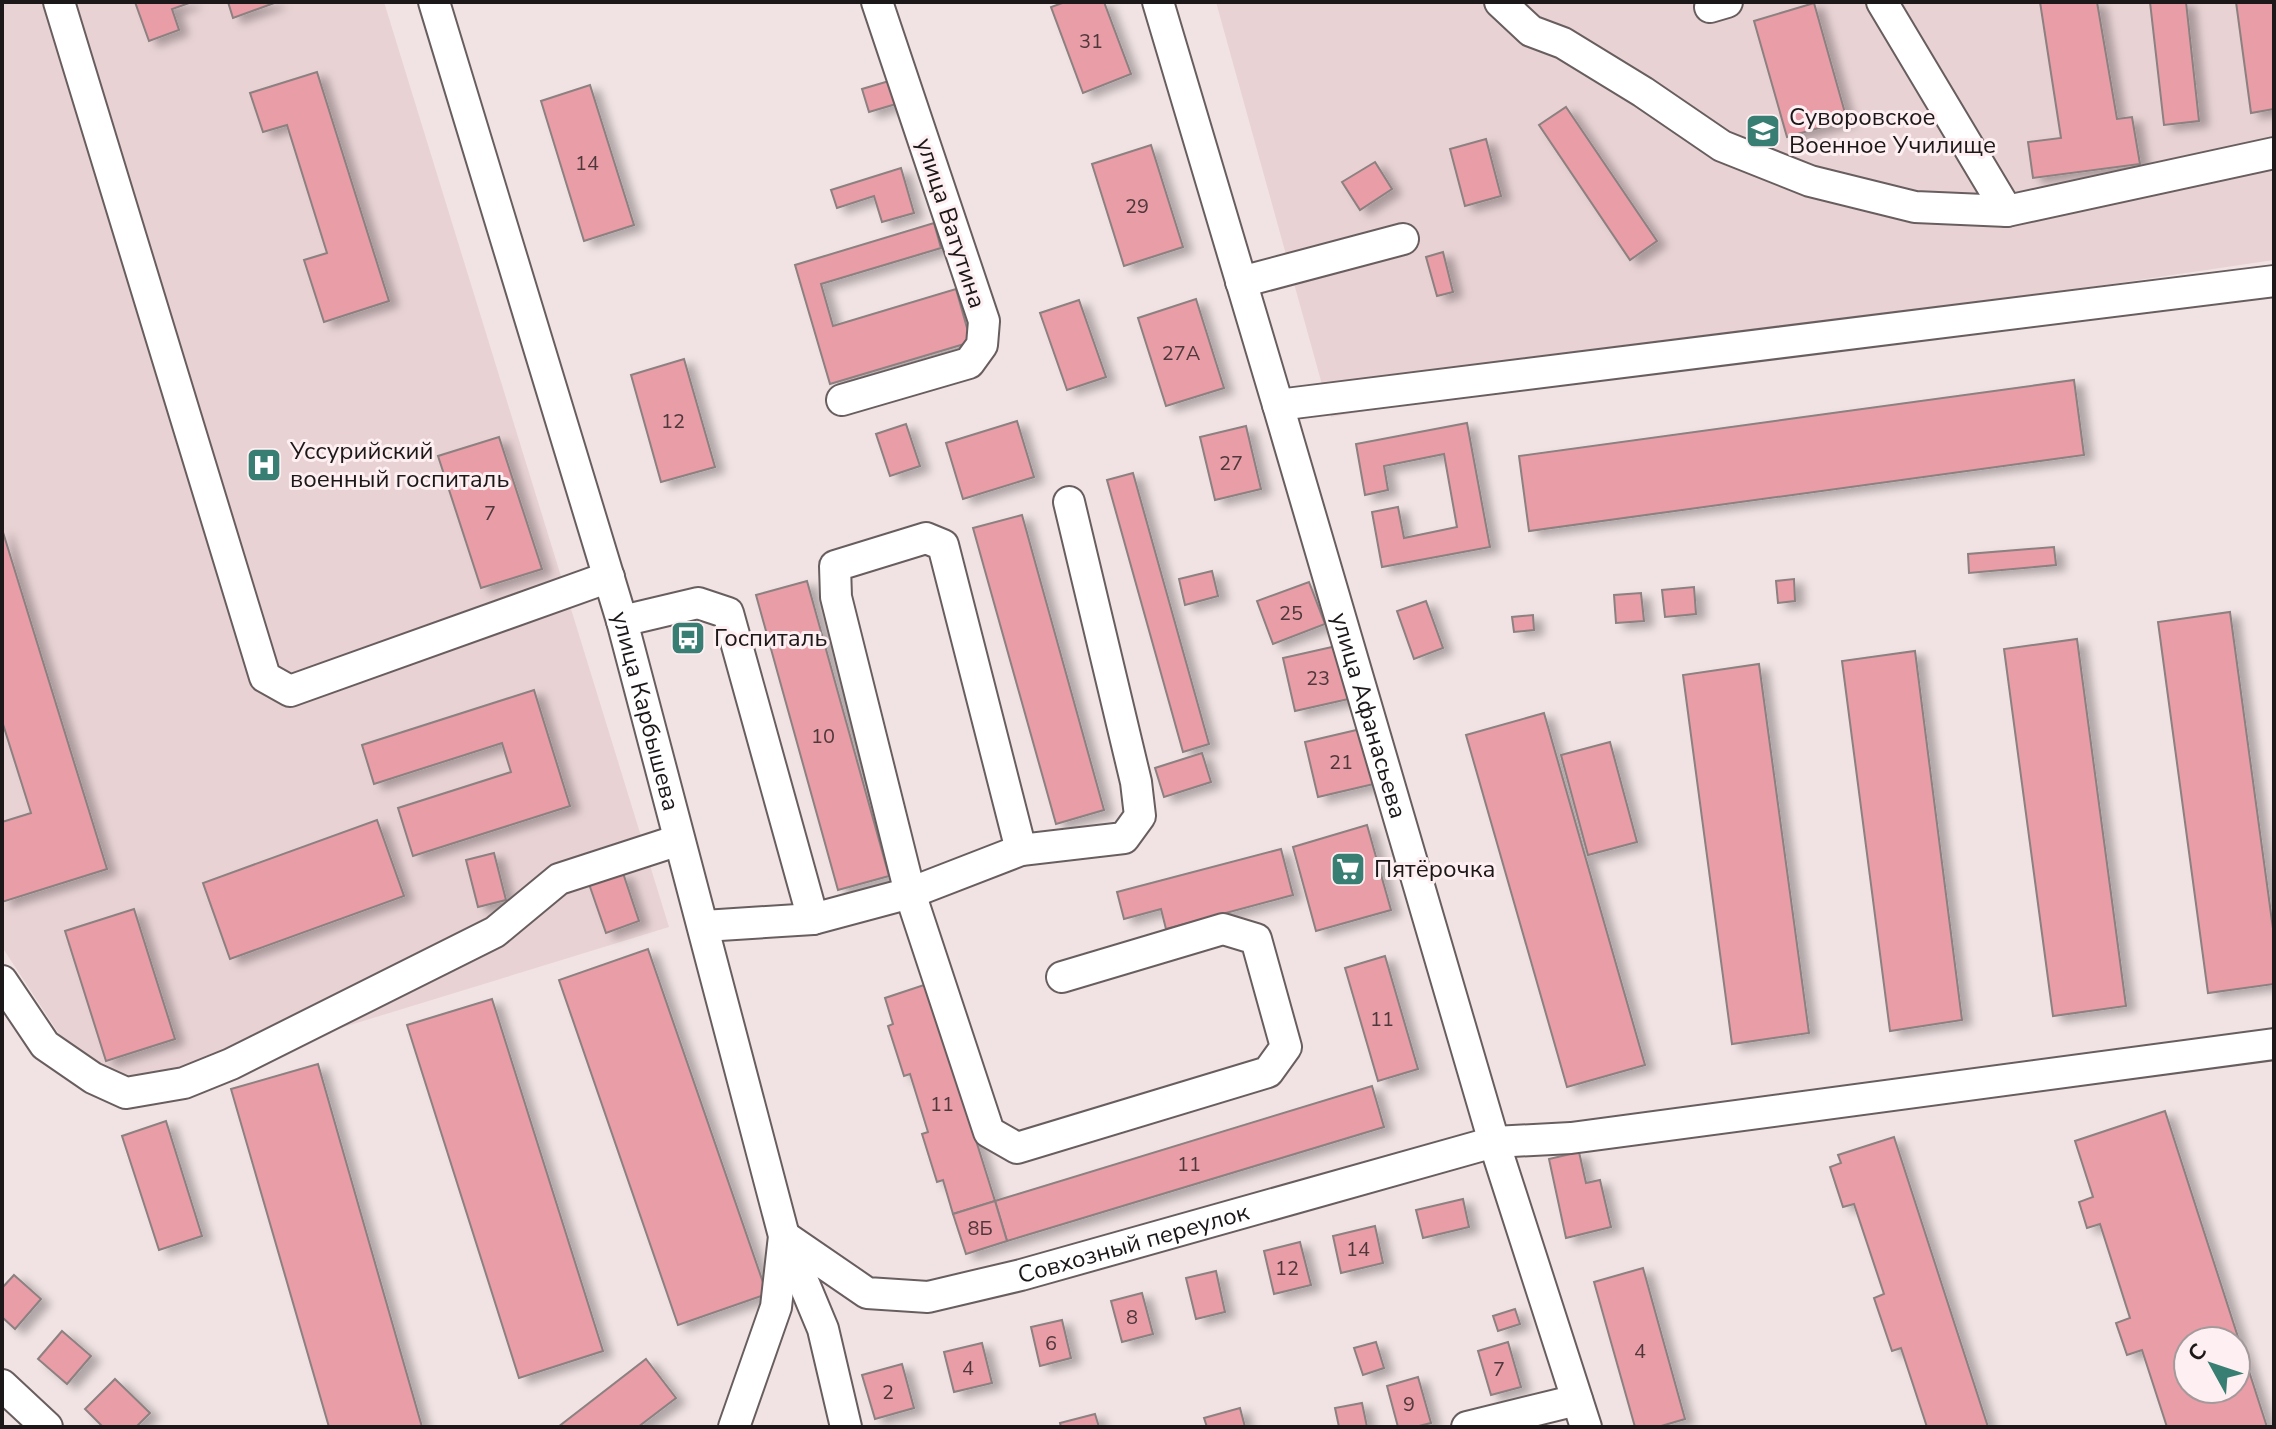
<svg xmlns="http://www.w3.org/2000/svg" width="2276" height="1429" font-family="'Nunito Sans',sans-serif">
  <style>
    .built { fill: #e8d2d4 }
    .building { fill: #e99da6; stroke: #8c8081; stroke-width: 2; fill-rule: evenodd; filter: url(#shadow) }
    .lines { fill: none; stroke-linecap: round; stroke-linejoin: round }
    .minor-casing { stroke: #695e5f; stroke-width: 34 }
    .minor { stroke: #fff; stroke-width: 30 }
    .labels { text-anchor: middle; stroke-width: 6; stroke-linejoin: round; paint-order: stroke }
    .number-label { font-size: 20px; fill: #4f383c }
    .poi-label { font-size: 24px; fill: #1c1718; stroke: #fef0f2; text-anchor: start }
    .street-label { font-size: 24px; fill: #1c1718; stroke: #fef0f2 }
  </style>
  <defs>
    <filter id="shadow"><feDropShadow dx="9" dy="5" stdDeviation="4" flood-color="#0004"/></filter>
  </defs>
  <rect width="100%" height="100%" fill="#f1e3e4"/>
  <!-- built -->
  <g class="built">
    <path d="M2,2H384L669,927L103,1101L2,947Z"/>
    <path d="M1216,2H2274V260L1989,302L1331,417Z"/>
  </g>
  <!-- building -->
  <g class="building">
    <path d="M135,2H192L172,9L179,30L149,41Z"/>
    <path d="M228,2H277L233,18Z"/>
    <path d="M1065,2H1104L1131,74L1083,93L1051,7Z"/>
    <path d="M2040,2H2097L2117,119L2132,117L2140,164L2033,178L2028,142L2061,138Z"/>
    <path d="M2150,2H2186L2199,121L2164,125Z"/>
    <path d="M2236,2H2274V109L2251,113Z"/>
    <path d="M1814,3L1847,120L1787,137L1754,21Z"/>
    <path d="M317,72L389,301L324,322L304,260L327,253L287,125L263,132L250,93Z"/>
    <path d="M889,81L896,104L869,112L862,89Z"/>
    <path d="M590,85L634,225L584,241L541,101Z"/>
    <path d="M1566,107L1657,241L1630,260L1539,125Z"/>
    <path d="M1486,139L1501,196L1465,206L1450,149Z"/>
    <path d="M1151,145L1183,247L1124,266L1092,164Z"/>
    <path d="M1375,162L1392,189L1360,210L1342,182Z"/>
    <path d="M901,168L914,213L882,222L874,196L837,208L831,190Z"/>
    <path d="M934,223L941,248L821,284L833,326L956,289L971,342L830,384L795,265Z"/>
    <path d="M1443,252L1453,292L1437,296L1426,257Z"/>
    <path d="M1196,299L1224,388L1166,406L1138,318Z"/>
    <path d="M1079,300L1106,377L1067,390L1040,313Z"/>
    <path d="M684,359L715,467L661,482L631,375Z"/>
    <path d="M2074,380L2084,455L1529,531L1519,456Z"/>
    <path d="M1017,421L1034,477L963,499L946,443Z"/>
    <path d="M1467,423L1490,547L1382,567L1372,512L1398,507L1404,538L1457,527L1444,454L1384,466L1388,490L1365,495L1356,444Z"/>
    <path d="M906,424L920,466L890,476L876,434Z"/>
    <path d="M1246,426L1261,489L1215,500L1200,437Z"/>
    <path d="M499,437L542,569L481,588L438,456Z"/>
    <path d="M1133,473L1209,744L1183,752L1107,480Z"/>
    <path d="M1022,515L1104,810L1056,824L973,528Z"/>
    <path d="M2,529L107,869L2,902V822L31,813L2,721Z"/>
    <path d="M2054,547L2056,565L1969,573L1968,554Z"/>
    <path d="M1212,571L1218,596L1185,605L1179,579Z"/>
    <path d="M1794,579L1795,601L1778,603L1776,581Z"/>
    <path d="M807,581L889,876L838,890L756,595Z"/>
    <path d="M1309,582L1325,624L1273,644L1257,601Z"/>
    <path d="M1694,587L1696,614L1665,617L1662,590Z"/>
    <path d="M1641,593L1644,621L1616,623L1614,595Z"/>
    <path d="M1426,601L1443,648L1414,659L1397,611Z"/>
    <path d="M2230,612L2274,936V984L2208,993L2158,622Z"/>
    <path d="M1533,615L1534,630L1514,632L1512,617Z"/>
    <path d="M2077,639L2126,1006L2053,1016L2004,649Z"/>
    <path d="M1341,645L1353,698L1295,711L1283,658Z"/>
    <path d="M1915,651L1962,1020L1890,1031L1842,661Z"/>
    <path d="M1759,664L1809,1033L1732,1044L1683,675Z"/>
    <path d="M534,690L570,806L413,856L398,808L511,772L502,743L374,784L362,745Z"/>
    <path d="M1544,713L1645,1065L1567,1087L1466,735Z"/>
    <path d="M1365,728L1378,783L1318,797L1305,742Z"/>
    <path d="M1610,742L1637,842L1588,855L1561,755Z"/>
    <path d="M1202,753L1211,782L1164,797L1155,768Z"/>
    <path d="M377,820L404,896L230,959L203,883Z"/>
    <path d="M1367,825L1391,910L1316,931L1293,847Z"/>
    <path d="M1281,849L1293,895L1166,929L1161,909L1124,919L1117,892Z"/>
    <path d="M494,853L506,900L478,907L466,860Z"/>
    <path d="M623,873L639,921L606,933L589,884Z"/>
    <path d="M134,909L175,1039L106,1061L65,931Z"/>
    <path d="M648,949L767,1294L678,1325L559,980Z"/>
    <path d="M1385,956L1418,1069L1378,1081L1345,968Z"/>
    <path d="M927,984L995,1201L953,1214L943,1180L937,1182L922,1134L928,1132L910,1074L904,1076L888,1026L893,1024L885,998Z"/>
    <path d="M492,999L603,1351L519,1378L407,1025Z"/>
    <path d="M318,1064L422,1427H329L231,1089Z"/>
    <path d="M1372,1086L1384,1127L1007,1241L995,1201Z"/>
    <path d="M2165,1111L2267,1427H2167L2142,1350L2127,1355L2116,1323L2130,1318L2100,1224L2087,1228L2079,1202L2093,1197L2075,1141ZM2188,1341H2236V1389H2188Z"/>
    <path d="M166,1121L202,1236L159,1250L122,1136Z"/>
    <path d="M1894,1137L1988,1427H1927L1901,1348L1892,1351L1874,1298L1884,1294L1854,1204L1843,1207L1830,1167L1841,1163L1838,1155Z"/>
    <path d="M1579,1152L1586,1183L1600,1180L1611,1227L1566,1238L1549,1159Z"/>
    <path d="M1463,1199L1469,1227L1423,1238L1416,1210Z"/>
    <path d="M995,1201L1007,1241L966,1254L953,1214Z"/>
    <path d="M1375,1226L1383,1263L1341,1273L1333,1236Z"/>
    <path d="M1300,1242L1311,1285L1274,1294L1264,1251Z"/>
    <path d="M1643,1268L1685,1419L1658,1427H1635L1594,1282Z"/>
    <path d="M1216,1271L1225,1312L1196,1319L1186,1278Z"/>
    <path d="M14,1275L41,1299L15,1329L2,1317V1288Z"/>
    <path d="M1142,1293L1153,1334L1122,1342L1111,1301Z"/>
    <path d="M1515,1309L1520,1324L1498,1331L1493,1316Z"/>
    <path d="M1062,1320L1071,1358L1040,1366L1031,1327Z"/>
    <path d="M62,1331L91,1356L67,1384L38,1359Z"/>
    <path d="M1376,1342L1384,1368L1363,1375L1354,1348Z"/>
    <path d="M1508,1342L1521,1387L1491,1395L1478,1351Z"/>
    <path d="M982,1343L992,1383L954,1392L944,1352Z"/>
    <path d="M646,1359L676,1398L638,1427H558Z"/>
    <path d="M902,1364L914,1408L875,1419L862,1375Z"/>
    <path d="M1418,1377L1431,1423L1415,1427H1398L1387,1386Z"/>
    <path d="M115,1379L150,1413L136,1427H103L85,1409Z"/>
    <path d="M1362,1403L1367,1427H1339L1335,1408Z"/>
    <path d="M1240,1408L1245,1427H1207L1204,1418Z"/>
    <path d="M1095,1414L1099,1427H1061L1060,1423Z"/>
  </g>
  <g class="lines">
    <!-- minor casing -->
    <g class="minor-casing">
      <g id="minor">
        <path d="M59,2L265,677L290,691L609,577"/>
        <path id="s1" d="M434,2L622,621L784,1236L776,1307L734,1427"/>
        <path id="s2" d="M1158,2L1278,405L1494,1142L1586,1427"/>
        <path d="M1500,2L1531,31L1563,43L1643,92L1722,146L1810,181L1915,207L2007,211L2274,153"/>
        <path d="M1882,2L2007,211"/>
        <path d="M1710,7L1727,2"/>
        <path d="M1241,282L1403,239"/>
        <path d="M842,400L969,363L982,345L984,321L877,2"/>
        <path d="M1278,405L2274,281"/>
        <path d="M622,621L698,603L728,613L813,919L910,893L1021,850L1124,838L1140,816L1136,782L1069,502"/>
        <path d="M1021,850L943,545L926,538L835,566L836,597L910,893L989,1132L1017,1148L1268,1072L1286,1047L1256,939L1223,929L1062,977"/>
        <path d="M704,926L813,919"/>
        <path d="M2,981L45,1045L93,1078L126,1093L184,1083L231,1064L495,932L559,879L679,840"/>
        <path id="s3" d="M784,1236L867,1293L928,1297L1021,1275L1494,1142L1571,1138L2274,1044"/>
        <path d="M785,1238L823,1329L846,1427"/>
        <path d="M2,1385L47,1427"/>
        <path d="M1467,1427L1577,1400"/>
      </g>
    </g>
    <!-- minor -->
    <use href="#minor" class="minor"/>
  </g>
  <!-- icons -->
  <defs>
    <g id="university-square" transform="scale(1.8)"><rect x="-9" y="-9" width="18" height="18" rx="4" fill="#397e73" stroke="#fef0f2"/><path d="M0-5L7-2L0 1L-7-2ZM-4 1L0 2.5L4 1V4Q0 6-4 4Z" fill="#fff"/></g>
    <g id="hospital-square" transform="scale(1.8)"><rect x="-9" y="-9" width="18" height="18" rx="4" fill="#397e73" stroke="#fef0f2"/><path d="M-5-5h3v3.5h4V-5h3V5h-3V1.5h-4V5h-3Z" fill="#fff"/></g>
    <g id="bus-square" transform="scale(1.8)"><rect x="-9" y="-9" width="18" height="18" rx="4" fill="#397e73" stroke="#fef0f2"/><path d="M-5-6H5V4H4V6H2V4H-2V6H-4V4H-5ZM-3.5-4V0h7V-4ZM-3.5 1.2v1.5H-2V1.2ZM2 1.2v1.5H3.5V1.2Z" fill="#fff"/></g>
    <g id="supermarket-square" transform="scale(1.8)"><rect x="-9" y="-9" width="18" height="18" rx="4" fill="#397e73" stroke="#fef0f2"/><path d="M-6-5.5h2.5l.6 2H6L4.5 2H-2.5L-4.4-4H-6ZM-1.5 3.2a1.3 1.3 0 1 0 .1 0ZM3 3.2a1.3 1.3 0 1 0 .1 0Z" fill="#fff"/></g>
  </defs>
  <g fill-rule="evenodd">
    <use href="#university-square" x="1763" y="131"/>
    <use href="#hospital-square" x="264" y="465"/>
    <use href="#bus-square" x="688" y="638"/>
    <use href="#supermarket-square" x="1348" y="869"/>
  </g>
  <g class="labels">
    <!-- number labels -->
    <g class="number-label">
      <text x="1091" y="48">31</text>
      <text x="587" y="170">14</text>
      <text x="1137" y="213">29</text>
      <text x="1181" y="360">27А</text>
      <text x="673" y="428">12</text>
      <text x="1231" y="470">27</text>
      <text x="490" y="520">7</text>
      <text x="1291" y="620">25</text>
      <text x="1318" y="685">23</text>
      <text x="823" y="743">10</text>
      <text x="1341" y="769">21</text>
      <text x="1382" y="1026">11</text>
      <text x="942" y="1111">11</text>
      <text x="1189" y="1171">11</text>
      <text x="980" y="1235">8Б</text>
      <text x="1358" y="1256">14</text>
      <text x="1287" y="1275">12</text>
      <text x="1132" y="1324">8</text>
      <text x="1051" y="1350">6</text>
      <text x="1640" y="1358">4</text>
      <text x="968" y="1375">4</text>
      <text x="1499" y="1376">7</text>
      <text x="888" y="1399">2</text>
      <text x="1409" y="1411">9</text>
    </g>
    <!-- poi labels -->
    <g class="poi-label">
      <text x="1789" y="125">Суворовское<tspan x="1789" dy="28">Военное Училище</tspan></text>
      <text x="290" y="459">Уссурийский<tspan x="290" dy="28">военный госпиталь</tspan></text>
      <text x="714" y="646">Госпиталь</text>
      <text x="1374" y="877">Пятёрочка</text>
    </g>
    <!-- street labels -->
    <g class="street-label">
      <text transform="translate(951 223) rotate(72)" y="8">улица Ватутина</text>
      <text dy="8" stroke="none"><textPath href="#s1" startOffset="740">улица Карбышева</textPath></text>
      <text dy="8" stroke="none"><textPath href="#s2" startOffset="744">улица Афанасьева</textPath></text>
      <text dy="8" stroke="none"><textPath href="#s3" startOffset="374">Совхозный переулок</textPath></text>
    </g>
  </g>
  <!-- border -->
  <rect width="2276" height="1429" fill="none" stroke="#1c1718" stroke-width="8"/>
  <!-- north arrow -->
  <g transform="translate(2212 1365) rotate(310)"><circle r="38" fill="#fef0f2" stroke="#a4999b" stroke-width="2"/>
  <path d="M0-6L14 30L0 20L-14 30Z" fill="#397e73"/>
  <text y="-12" font-size="22" font-weight="bold" text-anchor="middle" fill="#1c1718">С</text>
  </g>
</svg>
